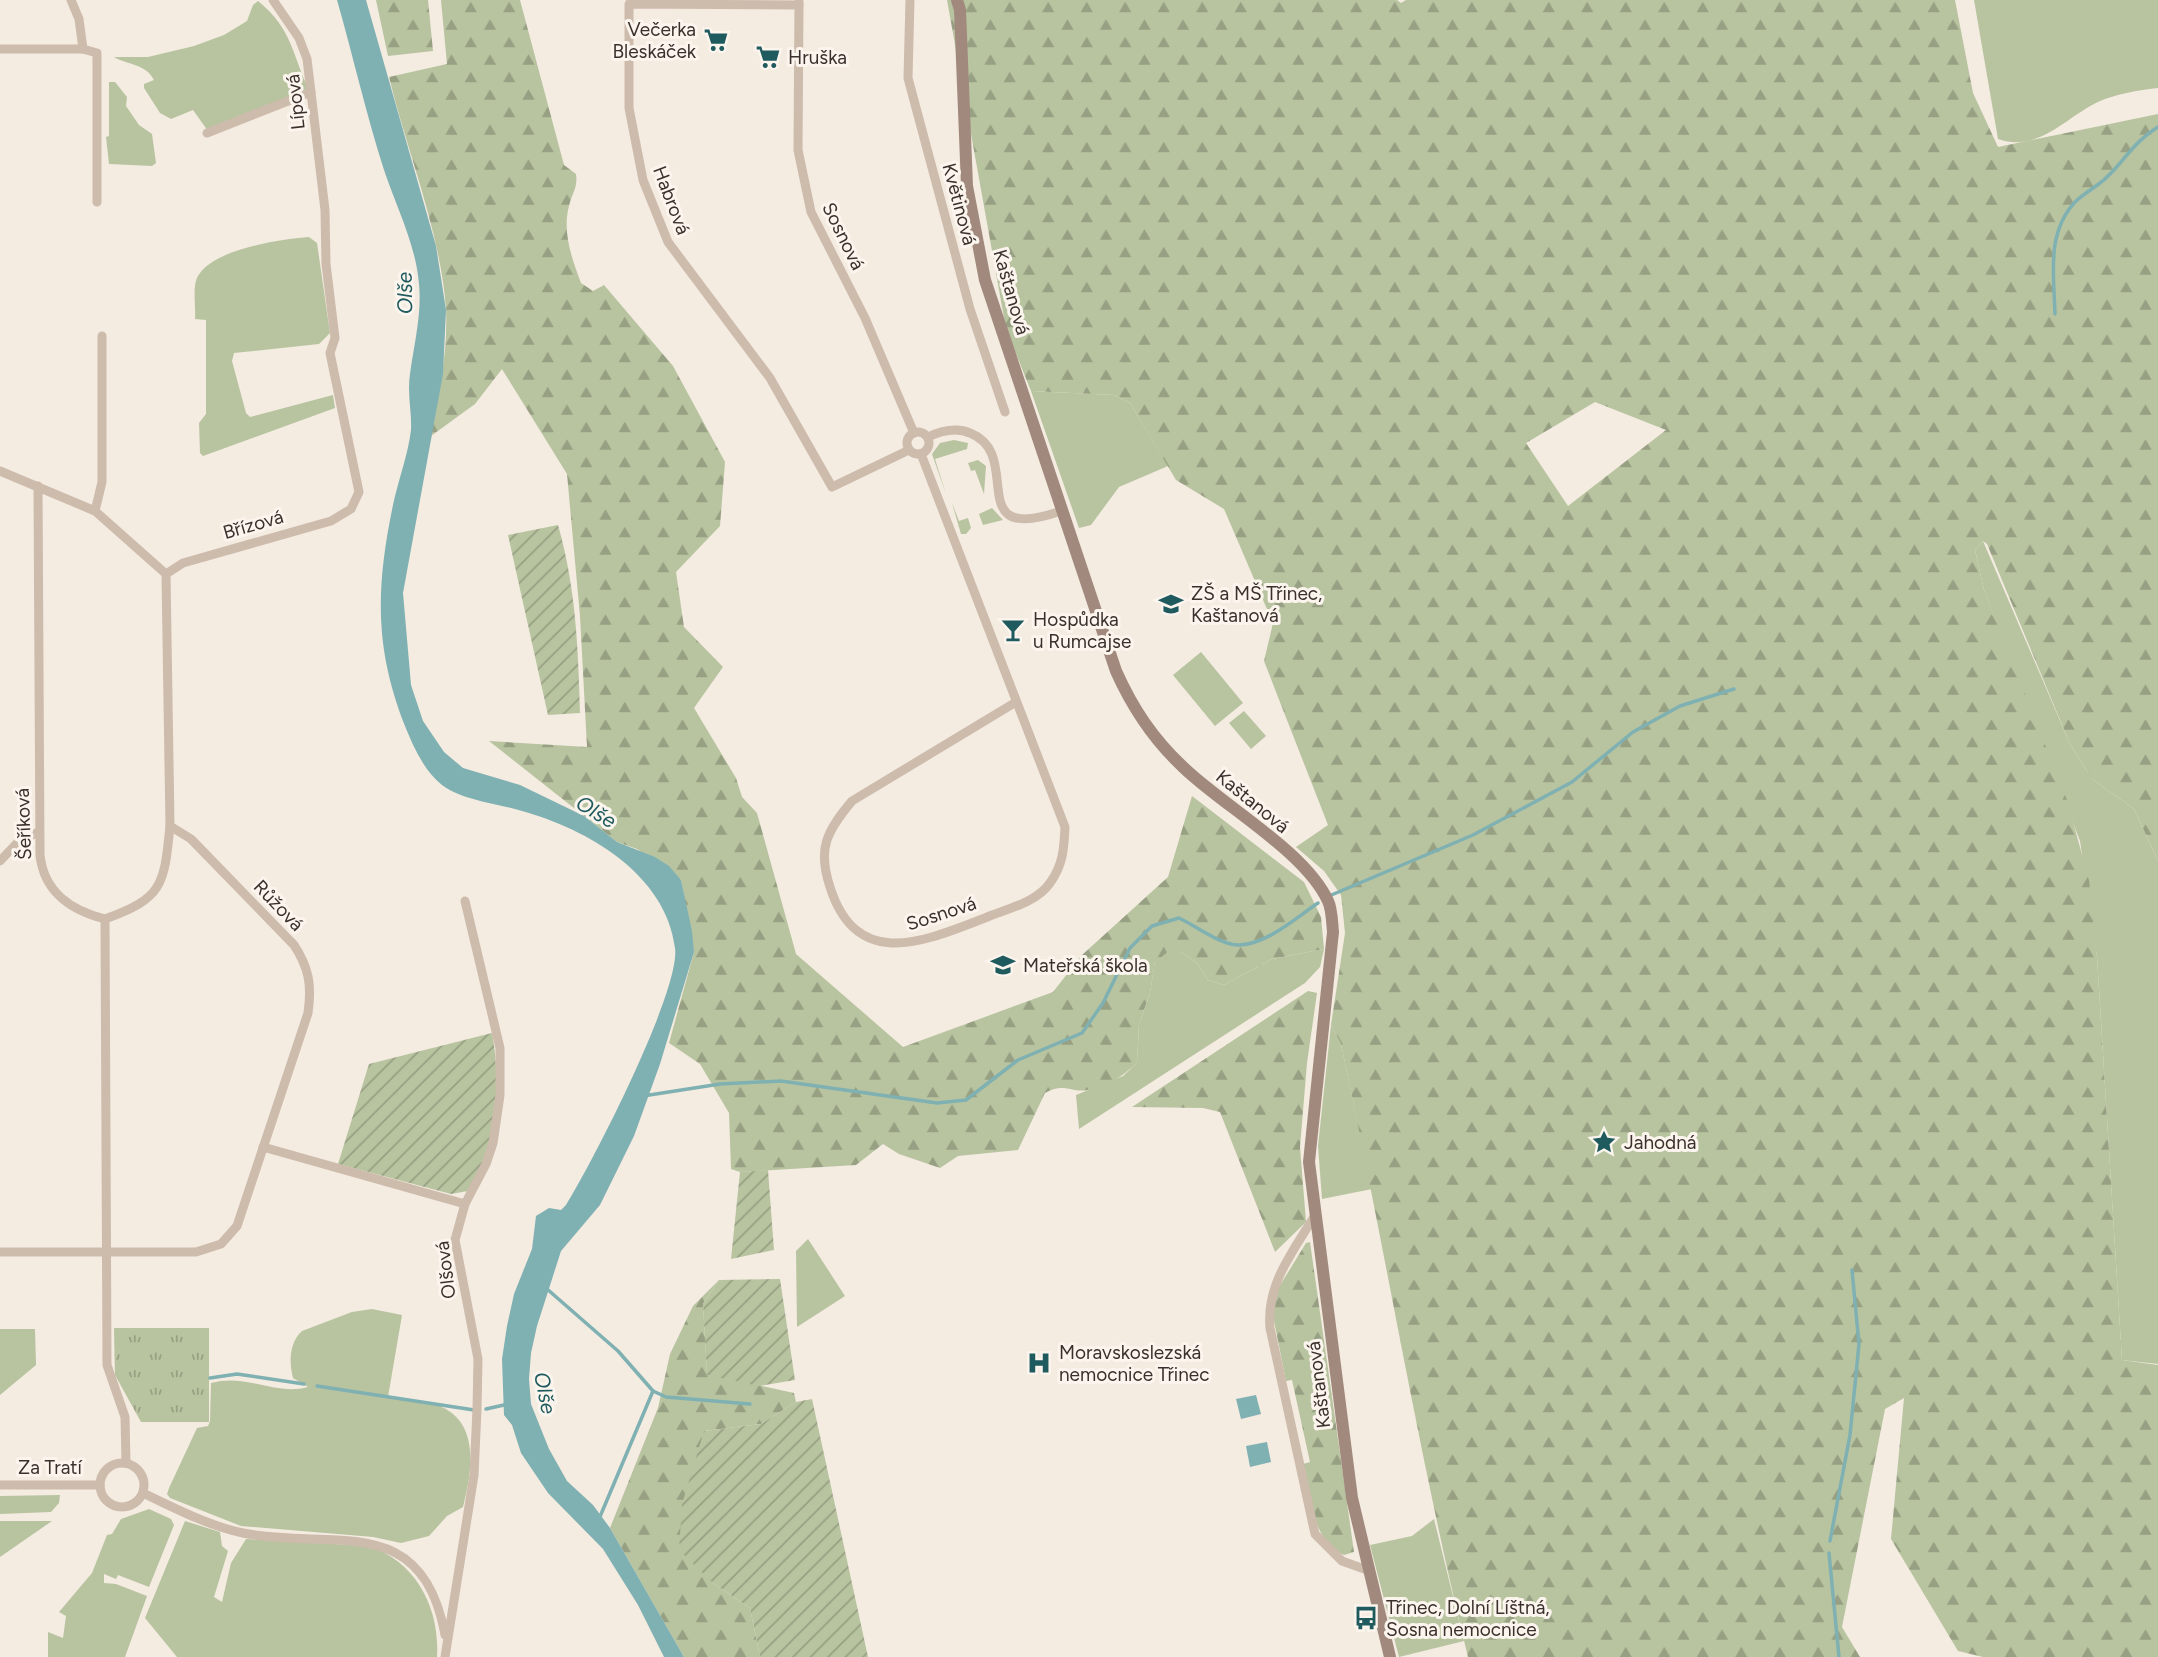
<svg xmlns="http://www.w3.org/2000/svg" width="2158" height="1657" font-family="Figtree,sans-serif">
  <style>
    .grass { fill: #b8c4a0 }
    .forest { fill: url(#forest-firs); fill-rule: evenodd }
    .park { fill: url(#park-tufts) }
    .garden { fill: url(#garden-furrows) }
    .water { fill: #7fb0b2 }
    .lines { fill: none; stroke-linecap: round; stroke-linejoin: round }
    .stream { stroke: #7fb0b2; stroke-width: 3.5 }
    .street { stroke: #cdbbac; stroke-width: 9 }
    .secondary { stroke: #a18a7d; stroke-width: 12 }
    .labels { text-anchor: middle; stroke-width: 6; stroke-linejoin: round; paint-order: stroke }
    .poi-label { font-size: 19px; fill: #3b302b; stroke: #fbf5ee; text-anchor: start }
    .street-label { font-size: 19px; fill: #3b302b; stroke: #fbf5ee }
    .water-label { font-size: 21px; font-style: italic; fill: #1f5a5e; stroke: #fbf5ee }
  </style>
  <defs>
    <pattern id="forest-firs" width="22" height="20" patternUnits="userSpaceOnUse" patternTransform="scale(1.75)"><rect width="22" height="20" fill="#b8c4a0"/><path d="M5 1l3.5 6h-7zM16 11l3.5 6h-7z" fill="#97a083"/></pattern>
    <pattern id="park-tufts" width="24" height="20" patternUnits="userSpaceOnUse" patternTransform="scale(1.75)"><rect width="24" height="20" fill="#b8c4a0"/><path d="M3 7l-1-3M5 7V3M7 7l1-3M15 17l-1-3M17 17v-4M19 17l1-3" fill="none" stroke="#97a083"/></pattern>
    <pattern id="garden-furrows" width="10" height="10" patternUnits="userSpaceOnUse" patternTransform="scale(1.75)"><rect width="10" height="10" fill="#b8c4a0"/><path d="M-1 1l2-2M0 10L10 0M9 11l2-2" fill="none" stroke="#97a083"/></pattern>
  </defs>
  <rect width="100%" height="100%" fill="#f4ebe1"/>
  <!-- grass -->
  <g class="grass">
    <path d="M1974,0H2158V88C2140,90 2122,93 2105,99C2068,113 2041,154 1998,139Z"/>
    <path d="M258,1C293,29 292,56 310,92L208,131L193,110L171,119L160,113L144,88V84L154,80C146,64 128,65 114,57H148L194,46L224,35L247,21L253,5Z"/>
    <path d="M109,82H115L127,97L126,106L139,125L152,134L156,163L152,166L109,164L106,137L109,136Z"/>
    <path d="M309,237L317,243L330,333L319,344L234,353L232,361L246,413L250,417L333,395L335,408L203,456L200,453L199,423L206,414V320L195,319C196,307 192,286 198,276C213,249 281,239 309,237Z"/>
    <path d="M1031,391L1114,395L1130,403L1168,466L1119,487L1091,525L1079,528Z"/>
    <path d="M954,440L968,443L967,449L935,459L946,494L932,454L940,443Z"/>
    <path d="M978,460L986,466L984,494L975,470L971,471L968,463Z"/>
    <path d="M952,503L959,521L968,518L971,528L966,534H961Z"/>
    <path d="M992,508L1003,520L983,525L979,514Z"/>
    <path d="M1983,541L2070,744L2092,779L2134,809L2158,861V1364L2122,1360L2097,957L2080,841L1984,590L1975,550Z"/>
    <path d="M1201,652L1243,703L1215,726L1173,675Z"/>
    <path d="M1244,711L1266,736L1251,749L1229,723Z"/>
    <path d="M1324,949L1320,967L1305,983L1079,1129L1076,1095L1123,1076L1137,1063L1139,1024L1150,993L1155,961L1168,952H1181L1197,963L1208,980L1224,985L1272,959Z"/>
    <path d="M1331,1025L1341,1044L1372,1189L1322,1199L1318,1146Z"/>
    <path d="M808,1239L845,1296L797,1327L796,1251Z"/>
    <path d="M372,1309L402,1315L388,1397C404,1399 423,1400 437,1405C481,1421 472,1471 463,1507L447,1516L429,1536L401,1543L373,1537L241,1526L170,1498L167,1494L169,1488L197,1428L208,1426L210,1421L211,1383C246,1373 276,1396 308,1387L293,1378C289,1362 289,1343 302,1331L352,1312Z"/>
    <path d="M0,1329H35L36,1365L0,1395Z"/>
    <path d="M60,1495L59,1503L51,1512L0,1514V1496Z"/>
    <path d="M149,1509L171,1519L174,1525L149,1587L118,1575L116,1579L104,1574V1583L116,1584L147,1596L125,1657H48V1632L63,1638L66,1616L59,1612L92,1573L107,1535L112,1534L121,1519Z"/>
    <path d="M1434,1519L1464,1641L1399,1657L1370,1545L1412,1536Z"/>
    <path d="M0,1521H52L0,1557Z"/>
    <path d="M185,1521L220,1532L222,1546L228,1551L214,1597L222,1602L231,1563L246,1539L368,1546C416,1561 440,1608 437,1657H177L145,1618Z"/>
  </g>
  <!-- forest -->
  <g class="forest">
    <path d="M376,0H428L433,51L388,56Z"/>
    <path d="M441,0H520L564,165L576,174C578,188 572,193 569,206C562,232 572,259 581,283L593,291L604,285L673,366L725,462L720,526L676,572L684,627L723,667L694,708L736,778L742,797L757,813L796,954L903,1047L1053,992L1082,955L1168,877L1192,796L1304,882L1321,917L1324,949L1272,959L1224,985L1208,980L1197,963L1181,952H1168L1155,962L1150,993L1139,1024L1137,1063C1124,1075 1106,1088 1088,1090C1070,1093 1065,1082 1045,1093L1018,1150L958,1156L940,1168L899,1154L883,1144L856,1165L740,1172L731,1169L729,1113L700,1064L669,1043L694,952L681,880L637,849L617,842L489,741L587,747L580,616L567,474L502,369L475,404L431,436C439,395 448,352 446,310C441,233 407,152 389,77L447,64Z"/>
    <path d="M947,0H1397L1401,3L1406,0H1955L1973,93L1998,147L2158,114V861L2134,809L2092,779L2070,744L1987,544L1983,541L1975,550L1984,590L2067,800L2089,880L2097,957L2122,1360L2158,1365V1657H1983L1958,1651L1891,1539L1904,1398L1885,1409L1842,1627L1860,1657H1468C1418,1454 1385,1248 1341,1044L1331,1025L1345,933L1341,895L1324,871L1296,847L1328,825L1264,661L1273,623L1224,509L1176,480L1130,403L1114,395L1031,391L1006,329ZM1595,402L1666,430L1568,506L1526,443Z"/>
    <path d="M1308,991L1317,993L1307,1063L1300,1147L1306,1222L1275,1252L1220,1112L1203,1108L1132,1107Z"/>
    <path d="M1310,1242L1354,1552L1344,1555C1312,1543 1310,1492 1303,1464L1310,1462L1292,1380L1286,1381L1272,1311L1279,1287L1306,1243Z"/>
    <path d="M719,1280L703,1304L707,1374L794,1393L796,1402L761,1424L704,1431L713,1583L750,1608L760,1657H684L610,1528L658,1408L670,1354L693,1306Z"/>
  </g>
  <!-- park -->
  <path class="park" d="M114,1328H209V1422H141L115,1375Z"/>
  <!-- garden -->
  <g class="garden">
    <path d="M558,525C576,588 578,648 580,713L548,715L508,535Z"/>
    <path d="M492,1033C499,1067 499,1130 484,1162C480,1172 474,1182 468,1191L451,1194L338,1164L369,1064Z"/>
    <path d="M768,1170L774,1250L731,1259L740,1172Z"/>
    <path d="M780,1279L795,1380L759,1386L707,1375L703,1304L719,1280Z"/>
    <path d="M812,1399L868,1657H760L750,1608L713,1583L679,1550L682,1504L704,1431L761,1424L796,1402Z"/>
  </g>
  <!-- water -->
  <g class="water">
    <path d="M337,0H366L436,246L446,310L443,374L403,593L411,685L423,721L444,752L463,768L520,785L584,816L617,842L655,857L669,866L681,880L692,931L694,952L660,1064L634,1136L600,1205L561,1251L537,1326L531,1353L529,1379L531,1404L549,1449L567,1481L593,1505L610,1528L684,1657H664L638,1605L603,1549L548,1493L521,1453L512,1425L504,1415L502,1359L507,1326L514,1294L532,1249L536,1216L549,1208L561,1210L566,1205C592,1164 681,990 675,948C666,874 587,829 522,811C496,803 464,801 442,785C424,771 413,746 405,726C374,647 376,587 393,505C398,481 408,455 411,430C412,413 407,394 410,374C414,344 422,314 419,284C416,245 396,206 384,170C366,114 353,56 337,0Z"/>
    <path d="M1256,1395L1261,1414L1241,1419L1236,1399Z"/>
    <path d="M1267,1442L1271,1462L1250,1467L1246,1446Z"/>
  </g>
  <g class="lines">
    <!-- stream -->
    <g class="stream">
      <path d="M2055,314C2054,276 2046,233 2075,202C2085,192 2099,186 2109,175C2126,158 2136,140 2158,127"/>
      <path d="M1329,896L1473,835L1572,782L1633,732L1680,706L1734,689"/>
      <path d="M643,1096L720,1084L781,1081L937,1103L966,1100L1018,1060L1082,1033L1103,1003L1130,948L1152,926L1179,918C1196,926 1222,946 1240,945C1267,944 1297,917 1318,903"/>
      <path d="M547,1289L618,1351L653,1391L599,1519"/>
      <path d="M210,1378L237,1374L304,1384"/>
      <path d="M317,1386L474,1410"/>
      <path d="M653,1391L666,1397L750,1404"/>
      <path d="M486,1409L504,1405"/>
      <path d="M1830,1541L1850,1435L1859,1344L1852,1270"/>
      <path d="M1829,1553L1839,1657"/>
    </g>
    <!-- street -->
    <g class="street">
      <path d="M71,0L79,19L83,49"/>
      <path d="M910,0L908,78L970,309L1005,412"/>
      <path d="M799,2L798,150L811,212L865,318L914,433"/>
      <path d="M799,5L629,4V108L643,180L668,242L770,378L832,487L909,450"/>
      <path d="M0,49H83L97,53V202"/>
      <path d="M207,133L311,92"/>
      <circle cx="918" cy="443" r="11"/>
      <path d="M928,437C941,431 956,427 970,433C1026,455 960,546 1061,511"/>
      <path d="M921,454L1065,827C1064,849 1063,865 1050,883C1036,903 1006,909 985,918C925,941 857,972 830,887C817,848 827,831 852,801L1016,702"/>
      <path d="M0,471L95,511L166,574L170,826L191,839L294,945C309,968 312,985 308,1013L237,1226L221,1244L196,1252H0"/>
      <path d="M38,486L40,855C44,892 70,910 105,919L107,1365L125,1417L126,1463"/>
      <path d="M95,511L102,482V336"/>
      <path d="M166,574L183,563L331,521L351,509L359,492L330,353L335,338L326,264L325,210L307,59L299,38L273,0"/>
      <path d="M0,861L20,840L39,832"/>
      <path d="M105,919C164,898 164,884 170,826"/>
      <path d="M263,1147L465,1204"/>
      <path d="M1315,1215C1293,1252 1266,1284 1270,1328L1315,1534L1342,1561L1367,1570"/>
      <circle cx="122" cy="1485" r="22"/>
      <path d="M0,1485H100"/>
      <path d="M143,1493C174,1508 209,1526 243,1533C331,1551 422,1509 445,1635"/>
      <path d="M445,1657L474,1475L477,1409L478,1359L455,1240L465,1204L486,1164L493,1143L500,1095V1048L465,901"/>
    </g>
    <!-- secondary -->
    <path class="secondary" d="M957,0L960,10L967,186L985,280L1116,671C1133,709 1153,739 1183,767C1223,806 1305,851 1328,901C1332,909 1332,922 1333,932L1309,1162L1352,1498L1390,1657"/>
  </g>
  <!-- icons -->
  <defs>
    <g id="supermarket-bare" transform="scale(1.89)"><path d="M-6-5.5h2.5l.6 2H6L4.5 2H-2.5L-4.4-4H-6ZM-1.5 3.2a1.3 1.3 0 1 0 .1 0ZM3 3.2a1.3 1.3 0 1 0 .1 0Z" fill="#1f5a5e" stroke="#fbf5ee" stroke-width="2.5" paint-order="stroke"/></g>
    <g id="school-bare" transform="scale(1.89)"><path d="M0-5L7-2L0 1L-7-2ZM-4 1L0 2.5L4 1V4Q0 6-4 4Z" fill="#1f5a5e" stroke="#fbf5ee" stroke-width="2.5" paint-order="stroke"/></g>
    <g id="bar-bare" transform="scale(1.89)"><path d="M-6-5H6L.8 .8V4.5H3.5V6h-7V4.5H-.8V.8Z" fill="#1f5a5e" stroke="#fbf5ee" stroke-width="2.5" paint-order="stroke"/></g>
    <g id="sight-bare" transform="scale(1.89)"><path d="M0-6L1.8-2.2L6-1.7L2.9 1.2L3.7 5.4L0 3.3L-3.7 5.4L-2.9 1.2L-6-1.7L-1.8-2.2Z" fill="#1f5a5e" stroke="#fbf5ee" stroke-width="2.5" paint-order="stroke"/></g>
    <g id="hospital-bare" transform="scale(1.89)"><path d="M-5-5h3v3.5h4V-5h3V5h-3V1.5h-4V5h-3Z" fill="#1f5a5e" stroke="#fbf5ee" stroke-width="2.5" paint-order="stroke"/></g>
    <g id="bus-bare" transform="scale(1.89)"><path d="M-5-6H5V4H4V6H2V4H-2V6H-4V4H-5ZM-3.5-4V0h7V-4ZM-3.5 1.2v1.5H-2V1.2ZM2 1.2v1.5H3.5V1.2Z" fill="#1f5a5e" stroke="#fbf5ee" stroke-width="2.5" paint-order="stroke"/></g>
  </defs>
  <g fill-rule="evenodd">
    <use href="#supermarket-bare" x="716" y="40"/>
    <use href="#supermarket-bare" x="768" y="57"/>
    <use href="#school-bare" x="1171" y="604"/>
    <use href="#bar-bare" x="1013" y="630"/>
    <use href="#school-bare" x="1003" y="965"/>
    <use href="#sight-bare" x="1604" y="1142"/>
    <use href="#hospital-bare" x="1039" y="1363"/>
    <use href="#bus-bare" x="1366" y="1618"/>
  </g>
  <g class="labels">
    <!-- poi labels -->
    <g class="poi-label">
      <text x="696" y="36" text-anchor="end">Večerka<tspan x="696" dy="22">Bleskáček</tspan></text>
      <text x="788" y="64">Hruška</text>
      <text x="1191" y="600">ZŠ a MŠ Třinec,<tspan x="1191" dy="22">Kaštanová</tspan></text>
      <text x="1033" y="626">Hospůdka<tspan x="1033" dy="22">u Rumcajse</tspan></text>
      <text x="1023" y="972">Mateřská škola</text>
      <text x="1624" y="1149">Jahodná</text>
      <text x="1059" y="1359">Moravskoslezská<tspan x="1059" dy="22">nemocnice Třinec</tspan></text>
      <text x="1386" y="1614">Třinec, Dolní Líštná,<tspan x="1386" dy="22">Sosna nemocnice</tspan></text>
    </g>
    <!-- street labels -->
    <g class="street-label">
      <text transform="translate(295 102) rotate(-96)" y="7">Lípová</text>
      <text transform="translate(672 200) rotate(69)" y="7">Habrová</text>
      <text transform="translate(960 204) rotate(75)" y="7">Květinová</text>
      <text transform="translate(844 236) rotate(64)" y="7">Sosnová</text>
      <text transform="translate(1012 292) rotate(74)" y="7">Kaštanová</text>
      <text transform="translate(253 524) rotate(-16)" y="7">Břízová</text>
      <text transform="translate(1253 801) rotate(39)" y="7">Kaštanová</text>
      <text transform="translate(23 824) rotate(-92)" y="7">Šeříková</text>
      <text transform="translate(279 905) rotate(46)" y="7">Růžová</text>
      <text transform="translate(941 913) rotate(-18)" y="7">Sosnová</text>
      <text transform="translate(445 1270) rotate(-97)" y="7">Olšová</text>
      <text transform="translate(1318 1385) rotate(-97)" y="7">Kaštanová</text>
      <text x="50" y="1474">Za Tratí</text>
    </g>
    <!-- water labels -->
    <g class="water-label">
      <text transform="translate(405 293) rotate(-91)" y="7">Olše</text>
      <text transform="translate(596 812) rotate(31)" y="7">Olše</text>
      <text transform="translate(545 1393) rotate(79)" y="7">Olše</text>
    </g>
  </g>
</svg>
